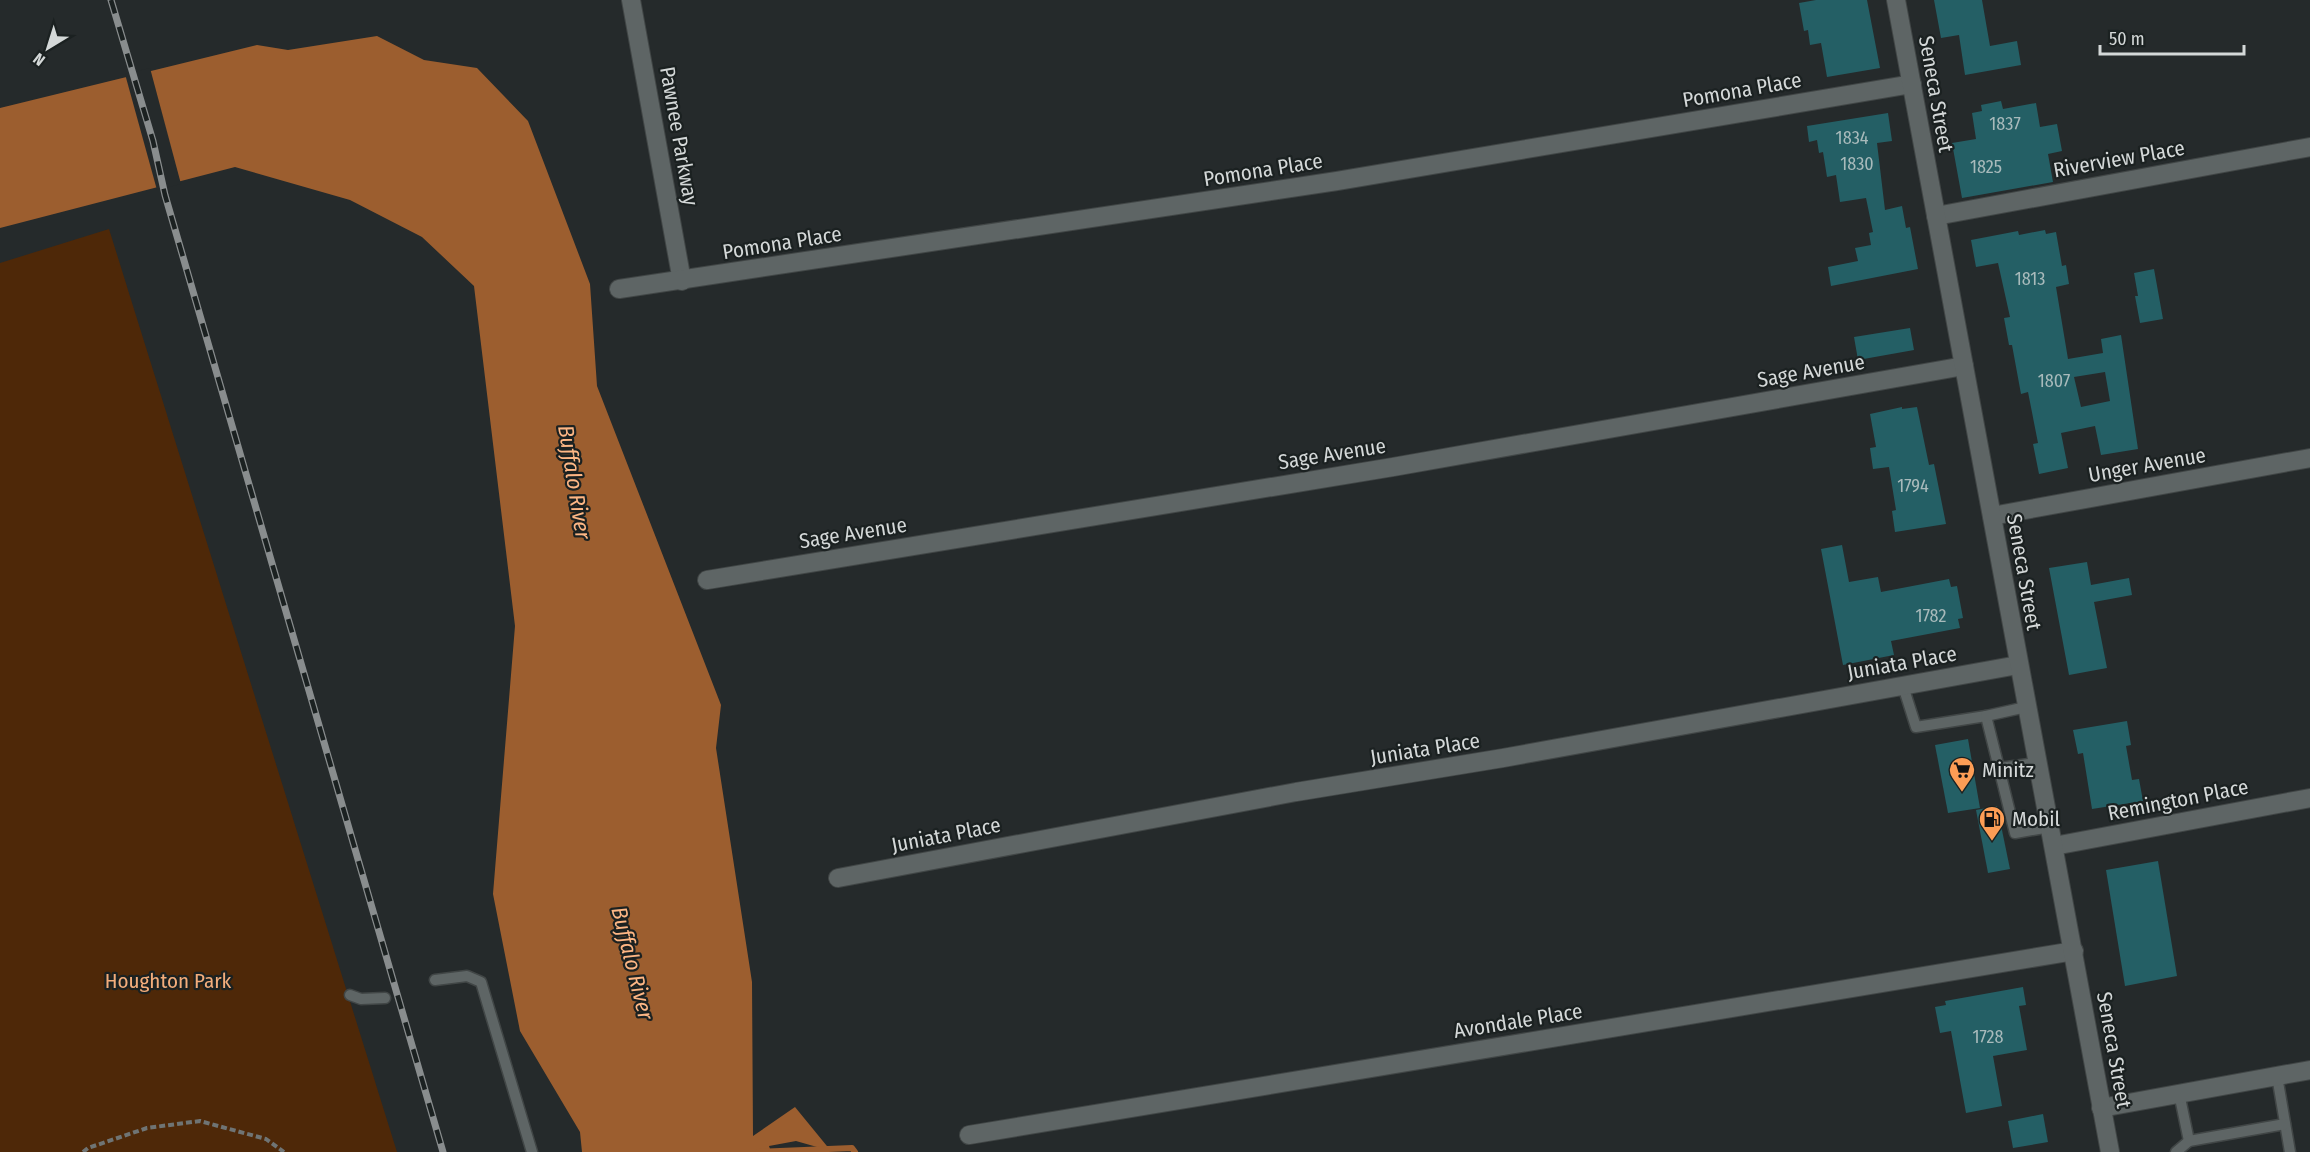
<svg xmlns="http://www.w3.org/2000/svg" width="2310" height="1152" font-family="'Fira Sans Condensed',sans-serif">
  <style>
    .green { fill: #4e2808 }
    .water { fill: #9c5e2f }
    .pier { fill: #252a2b }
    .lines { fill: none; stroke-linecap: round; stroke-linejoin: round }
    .stream { stroke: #9c5e2f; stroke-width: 6 }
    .building { fill: #245f65; fill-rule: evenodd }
    .lane-casing { stroke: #414646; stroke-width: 13 }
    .street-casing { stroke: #414646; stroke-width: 20 }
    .secondary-casing { stroke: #414646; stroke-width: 20 }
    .path { stroke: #6f7474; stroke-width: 4; stroke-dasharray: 6 3; stroke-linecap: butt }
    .lane { stroke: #5e6565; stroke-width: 10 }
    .street { stroke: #5e6565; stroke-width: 18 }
    .secondary { stroke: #5e6565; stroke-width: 18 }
    .rail-casing { stroke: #898d8e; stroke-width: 7 }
    .rail { stroke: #1b2121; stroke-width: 4.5; stroke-dasharray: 14; stroke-linecap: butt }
    .labels { text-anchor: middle; stroke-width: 4.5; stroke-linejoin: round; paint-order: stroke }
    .number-label { font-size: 18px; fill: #a8babb }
    .street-label { font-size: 21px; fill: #d4d8d8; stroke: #1b2121 }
    .poi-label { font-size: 21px; fill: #d4d8d8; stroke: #1b2121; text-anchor: start }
    .park-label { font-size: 21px; fill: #f3ad7b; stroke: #1b2121 }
    .water-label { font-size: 22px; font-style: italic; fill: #feb785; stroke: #1b2121 }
  </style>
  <rect width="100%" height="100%" fill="#252a2b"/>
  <!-- green -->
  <path class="green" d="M109,229L397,1152H0V263Z"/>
  <!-- water -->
  <path class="water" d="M377,36L424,60L477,68L528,121L590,284L597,386L721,705L716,748L752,982L753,1136L795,1107L831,1151L796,1141L769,1146L771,1152H582L580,1132L520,1031L493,894L515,626L474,286L422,237L350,200L235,167L0,228V108L257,45L288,50Z"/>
  <!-- pier -->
  <path class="pier" d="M150,68L181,184L157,190L125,74Z"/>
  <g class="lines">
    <!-- stream -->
    <path class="stream" d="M758,1152L852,1148L855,1152"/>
  </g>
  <!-- building -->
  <g class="building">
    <path d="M1816,0H1867L1880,68L1827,77L1821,43L1810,45L1808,30L1804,31L1799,3Z"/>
    <path d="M1934,0H1982L1990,46L2017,41L2021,65L1965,75L1959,35L1941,38Z"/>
    <path d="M2001,101L2003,109L2036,103L2040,127L2057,124L2062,151L2048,154L2053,182L1962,198L1952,143L1976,139L1972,113L1982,111L1981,105Z"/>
    <path d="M1888,113L1892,141L1877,143L1885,210L1902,206L1906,228L1910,227L1918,269L1831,286L1828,267L1858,261L1855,248L1871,245L1869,233L1873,232L1866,198L1840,202L1836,175L1827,177L1823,152L1819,153L1817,140L1809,142L1807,126Z"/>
    <path d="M2045,230L2046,234L2056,232L2062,266L2066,265L2069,284L2056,287L2068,359L2103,353L2101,339L2121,335L2138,449L2101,455L2095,426L2061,433L2068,468L2039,474L2033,444L2038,443L2028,392L2021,394L2012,345H2009L2004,318L2010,317L1998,263L1976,267L1971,240L2018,231L2019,235ZM2105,372L2110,401L2081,407L2074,377Z"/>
    <path d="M2154,269L2163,319L2140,323L2135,296H2138L2134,273Z"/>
    <path d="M1910,328L1914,350L1858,360L1854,337Z"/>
    <path d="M1902,407V409L1917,407L1929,465L1934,464L1946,524L1895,532L1892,511L1896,510L1889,467L1873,469L1870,448L1876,447L1870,414Z"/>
    <path d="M1842,545L1849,582L1878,577L1881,592L1949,579L1951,587L1957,586L1963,618L1958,619L1960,628L1891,641L1894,655L1843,665L1821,549Z"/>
    <path d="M2087,562L2091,585L2129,578L2132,595L2094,602L2107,668L2069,675L2049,568Z"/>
    <path d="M2127,721L2131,745L2126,746L2132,780L2139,779L2143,801L2092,809L2083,753L2078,754L2073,730Z"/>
    <path d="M1968,739L1980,808L1948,813L1935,745Z"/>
    <path d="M1997,806L2010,869L1988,873L1976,810Z"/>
    <path d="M2158,861L2177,976L2125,986L2106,870Z"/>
    <path d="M2023,987L2026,1005L2019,1006L2027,1050L1993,1056L2002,1106L1966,1113L1951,1031L1940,1033L1935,1007L1946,1005L1945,1001Z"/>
    <path d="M2043,1114L2048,1142L2013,1148L2008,1121Z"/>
  </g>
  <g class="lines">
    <!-- lane casing -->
    <g class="lane-casing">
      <g id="lane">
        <path d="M1903,686L1916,727L1986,716L1999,768L2037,763"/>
        <path d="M1986,716L2026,707"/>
        <path d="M1999,768L2015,833L2050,827"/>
        <path d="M435,980L467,976L481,982L532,1152"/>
        <path d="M350,995L361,999L385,998"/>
        <path d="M2277,1076L2290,1152"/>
        <path d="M2179,1093L2189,1141"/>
        <path d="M2176,1152L2189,1141L2285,1124"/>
      </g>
    </g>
    <!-- street casing -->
    <g class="street-casing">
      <g id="street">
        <path d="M631,0L682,281"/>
        <path d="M1936,216L2310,147"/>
        <path d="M619,289L1337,181L1912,84"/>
        <path d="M1992,516L2310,458"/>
        <path d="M707,580L1393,467L1964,366"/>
        <path d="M2054,846L2310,798"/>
        <path d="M838,878L1296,792L1503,758L2018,665"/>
        <path d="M2101,1108L2310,1070"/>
        <path d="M969,1135L2074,951"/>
      </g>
    </g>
    <!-- secondary casing -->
    <g class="secondary-casing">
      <path id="secondary" d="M1896,0L2110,1152"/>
    </g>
    <!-- path -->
    <path class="path" d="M83,1152L88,1148L147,1128L200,1121L266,1139L284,1152"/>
    <!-- lane -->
    <use href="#lane" class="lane"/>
    <!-- street -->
    <use href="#street" class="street"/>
    <!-- secondary -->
    <use href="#secondary" class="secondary"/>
    <!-- rail casing -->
    <g class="rail-casing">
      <path id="rail" d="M111,0L153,141L165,195L443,1152"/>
    </g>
    <!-- rail -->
    <use href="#rail" class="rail"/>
  </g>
  <!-- icons -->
  <defs>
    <g id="supermarket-pin" transform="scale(1.35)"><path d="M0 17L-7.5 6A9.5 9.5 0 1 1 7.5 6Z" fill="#fd9d55" stroke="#1b2121"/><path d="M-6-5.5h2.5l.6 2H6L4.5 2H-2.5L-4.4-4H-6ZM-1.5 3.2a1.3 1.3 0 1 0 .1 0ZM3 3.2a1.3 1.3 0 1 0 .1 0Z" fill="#111"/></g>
    <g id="fuel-pin" transform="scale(1.35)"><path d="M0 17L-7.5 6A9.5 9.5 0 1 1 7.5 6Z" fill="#fd9d55" stroke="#1b2121"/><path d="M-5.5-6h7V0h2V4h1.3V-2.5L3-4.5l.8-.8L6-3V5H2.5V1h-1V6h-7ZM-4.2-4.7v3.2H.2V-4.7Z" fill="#111"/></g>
  </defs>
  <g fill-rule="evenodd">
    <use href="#supermarket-pin" x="1962" y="770"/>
    <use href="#fuel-pin" x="1992" y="819"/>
  </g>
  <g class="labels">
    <!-- number labels -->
    <g class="number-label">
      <text x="2005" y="130">1837</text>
      <text x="1852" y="144">1834</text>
      <text x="1857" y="170">1830</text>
      <text x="1986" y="173">1825</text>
      <text x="2030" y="285">1813</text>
      <text x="2054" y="387">1807</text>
      <text x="1913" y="492">1794</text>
      <text x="1931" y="622">1782</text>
      <text x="1988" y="1043">1728</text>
    </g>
    <!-- street labels -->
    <g class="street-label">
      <text transform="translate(1742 90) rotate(-10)" y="7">Pomona Place</text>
      <text transform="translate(1936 94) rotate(80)" y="7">Seneca Street</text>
      <text transform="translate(679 136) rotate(80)" y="7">Pawnee Parkway</text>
      <text transform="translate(2119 159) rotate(-10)" y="7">Riverview Place</text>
      <text transform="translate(1263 170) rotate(-9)" y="7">Pomona Place</text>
      <text transform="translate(782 243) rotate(-9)" y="7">Pomona Place</text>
      <text transform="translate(1811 371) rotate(-10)" y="7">Sage Avenue</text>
      <text transform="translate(1332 454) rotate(-9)" y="7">Sage Avenue</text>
      <text transform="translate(2147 465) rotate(-10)" y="7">Unger Avenue</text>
      <text transform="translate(853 533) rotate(-9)" y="7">Sage Avenue</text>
      <text transform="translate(2024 572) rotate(80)" y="7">Seneca Street</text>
      <text transform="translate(1902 663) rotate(-10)" y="7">Juniata Place</text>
      <text transform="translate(1425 749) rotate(-9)" y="7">Juniata Place</text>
      <text transform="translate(2178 800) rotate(-11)" y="7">Remington Place</text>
      <text transform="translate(946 835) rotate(-11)" y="7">Juniata Place</text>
      <text transform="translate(1518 1021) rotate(-9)" y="7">Avondale Place</text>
      <text transform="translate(2114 1050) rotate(80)" y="7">Seneca Street</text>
    </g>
    <!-- poi labels -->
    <g class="poi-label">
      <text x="1982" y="777">Minitz</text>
      <text x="2012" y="826">Mobil</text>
    </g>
    <!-- park labels -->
    <g class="park-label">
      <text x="168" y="988">Houghton Park</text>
    </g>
    <!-- water labels -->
    <g class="water-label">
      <text transform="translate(575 482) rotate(81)" y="8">Buffalo River</text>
      <text transform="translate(633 963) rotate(76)" y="8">Buffalo River</text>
    </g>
  </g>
  <!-- north arrow -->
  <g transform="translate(48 48) rotate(218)" stroke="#1b2121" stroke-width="4.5" paint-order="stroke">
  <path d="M0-4.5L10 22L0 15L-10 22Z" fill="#d4d8d8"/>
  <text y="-9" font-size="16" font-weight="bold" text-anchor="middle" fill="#d4d8d8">N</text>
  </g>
  <!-- scale -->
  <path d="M2100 45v9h144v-9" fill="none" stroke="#d4d8d8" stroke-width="3"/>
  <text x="2109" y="45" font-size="18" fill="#d4d8d8" stroke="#1b2121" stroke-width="4.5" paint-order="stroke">50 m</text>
</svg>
